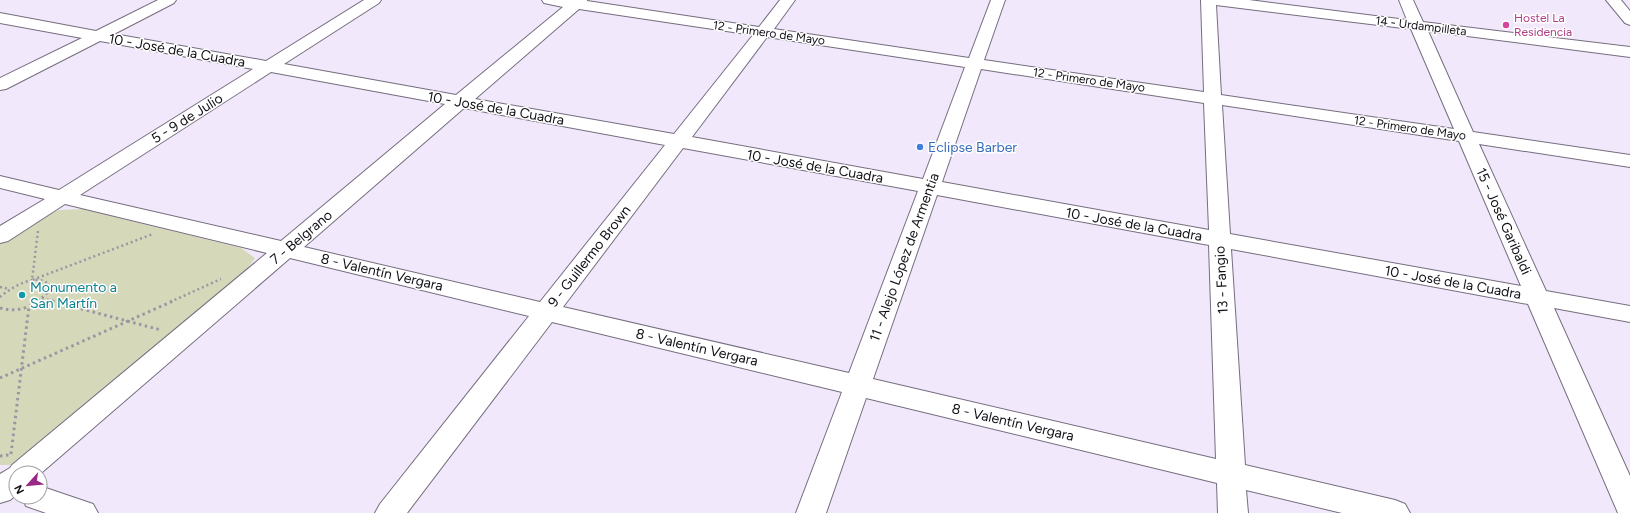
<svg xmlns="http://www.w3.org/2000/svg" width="1630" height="513" font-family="Figtree,sans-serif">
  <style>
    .green { fill: #d6d9b9 }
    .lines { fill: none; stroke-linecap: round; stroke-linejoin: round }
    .minor-casing { stroke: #766d7e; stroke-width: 2 }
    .path-far1 { stroke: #9c95a3; stroke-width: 2.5; stroke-dasharray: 2 3; stroke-linecap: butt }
    .path { stroke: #9c95a3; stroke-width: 3; stroke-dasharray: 2.5 3.5; stroke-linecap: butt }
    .minor { fill: #fff; fill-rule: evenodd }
    .hotel-dot { fill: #d1479c; stroke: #fff; stroke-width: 1.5 }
    .shop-dot { fill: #3f7fe0; stroke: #fff; stroke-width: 1.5 }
    .culture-dot { fill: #0f9aa8; stroke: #fff; stroke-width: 1.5 }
    .labels { text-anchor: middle; stroke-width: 3; stroke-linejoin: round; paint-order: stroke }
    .far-hotel-label { font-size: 12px; fill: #b23c85; stroke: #fff; text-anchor: start }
    .far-street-label { font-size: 12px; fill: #120f16; stroke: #fff }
    .street-label { font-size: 14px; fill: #120f16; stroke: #fff }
    .shop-label { font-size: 14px; fill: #366cbe; stroke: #fff; text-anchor: start }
    .culture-label { font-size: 14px; fill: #0d838f; stroke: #fff; text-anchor: start }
  </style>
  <rect width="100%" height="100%" fill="#f2e8fb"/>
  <!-- green -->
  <path class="green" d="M83,209L241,248L255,258L241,277L42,445L10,465H0V244L39,219L59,210Z"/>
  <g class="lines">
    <!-- minor casing -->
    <g class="minor-casing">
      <g id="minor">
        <path d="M158,0H176L174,3L114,34L266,61L364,0H381L379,3L284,64L456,95L563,7L544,3L542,0H587V1L759,27L780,0H795L774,29L969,58L991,0H1005L984,60L1204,92L1201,0H1249L1407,20L1399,0H1413L1423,22L1630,47V57L1428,31L1473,132L1630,155V167L1479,144L1546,291L1630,306V322L1554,308L1630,476V513H1618L1528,304L1231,249L1245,465L1395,500L1405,504L1410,513H1342L1246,490L1248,513H1218L1217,483L866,398L826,513H796L842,392L552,322L407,513H375L380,504L529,316L290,258L40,474V473H16V495L10,500L0,503V474L10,468L12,465L267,253L65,204L8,241L0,243V226L45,199L0,188V176L59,190L253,69L100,41L6,89L0,90V78L82,38L0,23V13L96,31ZM1216,5L1411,29L1454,129L1221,95ZM579,9L753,35L674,134L475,99ZM767,37L965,67L923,179L692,137ZM981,69L1204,103L1209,230L942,182ZM271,72L445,104L281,241L80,195ZM1222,105L1459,141L1521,286L1230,234ZM464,108L665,145L540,302L304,247ZM683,148L918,191L849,373L563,307ZM937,195L1209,245L1216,459L873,379Z"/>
        <path d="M1606,0H1621L1630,11V25L1625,23Z"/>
        <path d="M40,486L93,504L98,513H46L26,506L22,497H40Z"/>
      </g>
    </g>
    <!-- path-far1 -->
    <g class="path-far1">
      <path d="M38,231L32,280L153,234"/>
      <path d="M0,287L9,289"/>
      <path d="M0,297C12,287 39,270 51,287L47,293L37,302"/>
      <path d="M42,298L56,302"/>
      <path d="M170,302L221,279"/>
    </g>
    <!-- path -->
    <g class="path">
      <path d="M52,301L161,330"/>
      <path d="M0,308C14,312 27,309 38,301"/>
      <path d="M0,378L173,301"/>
      <path d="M11,454L29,306"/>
      <path d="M0,456L9,455"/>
    </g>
    <!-- minor -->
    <use href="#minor" class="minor"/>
  </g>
  <!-- markers -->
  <circle class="hotel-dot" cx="1506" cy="25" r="4"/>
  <circle class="shop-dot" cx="920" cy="147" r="4"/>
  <circle class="culture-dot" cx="22" cy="295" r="4"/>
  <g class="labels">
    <!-- far-hotel labels -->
    <g class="far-hotel-label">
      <text x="1514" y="22">Hostel La<tspan x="1514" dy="14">Residencia</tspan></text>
    </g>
    <!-- far-street labels -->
    <g class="far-street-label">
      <text transform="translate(1421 26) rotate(7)" y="4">14 - Urdampilleta</text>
      <text transform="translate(769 33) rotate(8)" y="4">12 - Primero de Mayo</text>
      <text transform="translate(1089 80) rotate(8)" y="4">12 - Primero de Mayo</text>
      <text transform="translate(1410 128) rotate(8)" y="4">12 - Primero de Mayo</text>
    </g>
    <!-- street labels -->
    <g class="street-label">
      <text transform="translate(177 50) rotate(10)" y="5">10 - José de la Cuadra</text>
      <text transform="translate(496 108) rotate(10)" y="5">10 - José de la Cuadra</text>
      <text transform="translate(187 118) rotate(-32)" y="5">5 - 9 de Julio</text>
      <text transform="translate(815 166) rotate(10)" y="5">10 - José de la Cuadra</text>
      <text transform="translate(1504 221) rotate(66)" y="5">15 - José Garibaldi</text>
      <text transform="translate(1134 224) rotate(10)" y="5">10 - José de la Cuadra</text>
      <text transform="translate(301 237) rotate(-40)" y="5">7 - Belgrano</text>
      <text transform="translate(589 256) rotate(-52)" y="5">9 - Guillermo Brown</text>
      <text transform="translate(904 257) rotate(-70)" y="5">11 - Alejo López de Armentia</text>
      <text transform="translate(382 272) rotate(13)" y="5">8 - Valentín Vergara</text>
      <text transform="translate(1221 280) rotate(-93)" y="5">13 - Fangio</text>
      <text transform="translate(1453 282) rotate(10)" y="5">10 - José de la Cuadra</text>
      <text transform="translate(697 347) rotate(13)" y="5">8 - Valentín Vergara</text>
      <text transform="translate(1013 422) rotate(13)" y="5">8 - Valentín Vergara</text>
    </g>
    <!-- shop labels -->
    <g class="shop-label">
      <text x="928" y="152">Eclipse Barber</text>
    </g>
    <!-- culture labels -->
    <g class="culture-label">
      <text x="30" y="292">Monumento a<tspan x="30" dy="16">San Martín</tspan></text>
    </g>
  </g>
  <!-- north arrow -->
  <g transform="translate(28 485) rotate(243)"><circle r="19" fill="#ffffff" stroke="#a09fa2"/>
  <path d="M0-3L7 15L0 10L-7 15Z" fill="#9a2886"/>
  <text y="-6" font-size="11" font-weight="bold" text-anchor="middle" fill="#120f16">N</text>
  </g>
</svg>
